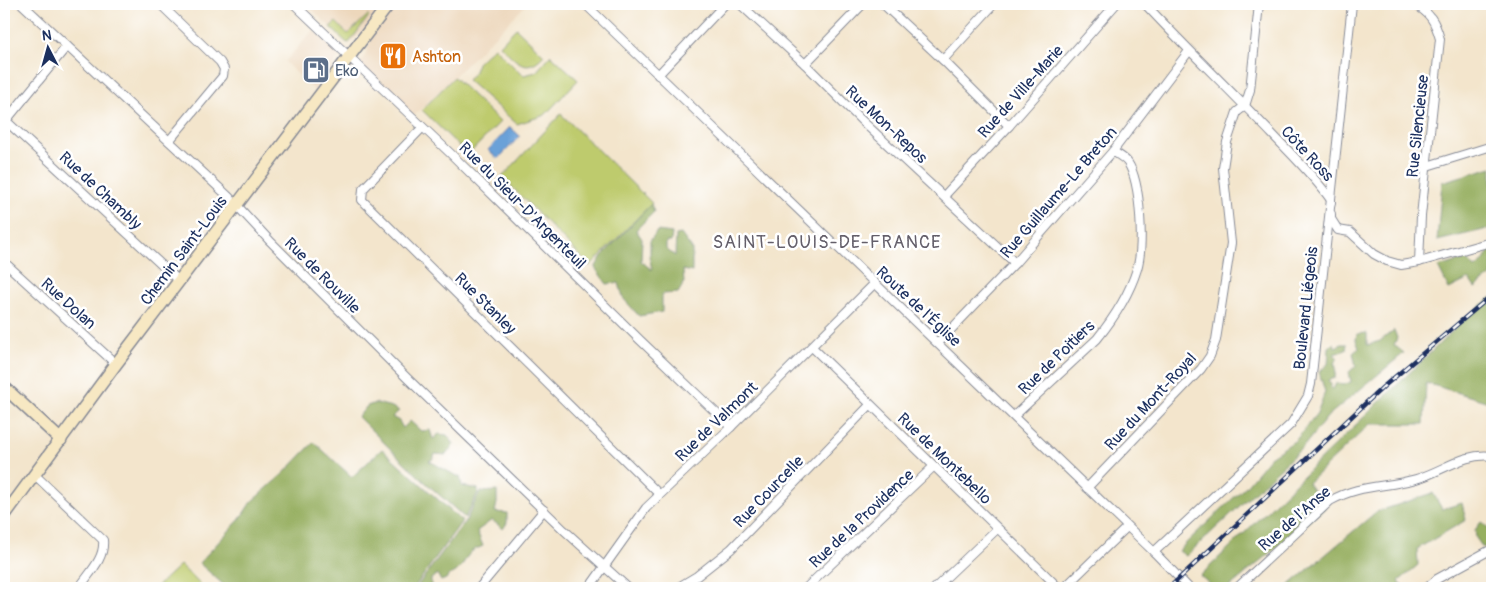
<svg xmlns="http://www.w3.org/2000/svg" width="1496" height="592" font-family="Pangolin,sans-serif">
  <style>
    .built { fill: #edd7bb }
    .green { fill: #becb6d; stroke: #6c7d66 }
    .forest { fill: #96af60; stroke: #586f5f }
    .water { fill: #6ba1d8; stroke: #43689b }
    .lines { fill: none; stroke-linecap: round; stroke-linejoin: round }
    .street-casing { stroke: #878a95; stroke-width: 10 }
    .secondary-casing { stroke: #878a95; stroke-width: 14 }
    .street { stroke: #fff; stroke-width: 8 }
    .secondary { stroke: #f7e8c3; stroke-width: 11 }
    .rail-casing { stroke: #1b2f5e; stroke-width: 4.5 }
    .rail { stroke: #fff; stroke-width: 2.5; stroke-dasharray: 8; stroke-linecap: butt }
    .labels { text-anchor: middle; stroke-width: 5; stroke-linejoin: round; paint-order: stroke }
    .food-label { font-size: 16px; fill: #c56008; stroke: #fff; text-anchor: start }
    .service-label { font-size: 16px; fill: #4e5e75; stroke: #fff; text-anchor: start }
    .street-label { font-size: 16px; fill: #1b2f5e; stroke: #fff }
    .neighbourhood-label { font-size: 18px; letter-spacing: 1px; fill: #645f6a; stroke: #fff }
  </style>
  <rect width="100%" height="100%" fill="#fff"/>
  <filter id="ink" filterUnits="userSpaceOnUse"><feTurbulence type="fractalNoise" baseFrequency=".02" numOctaves="2"/><feDisplacementMap in="SourceGraphic" scale="10" xChannelSelector="R" yChannelSelector="G"/><feConvolveMatrix kernelMatrix="1 2 1 2 8 2 1 2 1" color-interpolation-filters="sRGB"/></filter>
  <filter id="wash" filterUnits="userSpaceOnUse"><feTurbulence type="fractalNoise" baseFrequency=".0096" numOctaves="4" result="noise"/><feDisplacementMap in="SourceGraphic" scale="20" xChannelSelector="R" yChannelSelector="G"/><feGaussianBlur stdDeviation="1.12" result="paint"/><feColorMatrix in="noise" values="0 0 0 0 0 0 0 0 0 0 0 0 0 0 0 0 0 1.4 0 .05"/><feComposite in="paint" operator="in"/></filter>
  <g filter="url(#wash)">
    <rect width="100%" height="100%" fill="#f3e5cc"/>
    <!-- built -->
    <g class="built">
      <path d="M306,4H527L413,117L358,66L365,56L380,17L350,42H346Z"/>
      <path d="M313,30L335,52L338,58L316,92L285,62Z"/>
    </g>
    <!-- green -->
    <g class="green">
      <path d="M368,15L369,16L349,43L346,42L330,27L336,22L348,34Z"/>
      <path d="M516,28L544,55C526,76 514,59 500,45Z"/>
      <path d="M494,47L519,72L524,75L536,72L551,55L578,80L545,115L517,124L467,80L474,72L477,63Z"/>
      <path d="M454,77L500,122L468,155L422,110Z"/>
      <path d="M561,114L652,203L590,266L502,177Z"/>
      <path d="M180,565L204,588H155Z"/>
    </g>
    <!-- forest -->
    <g class="forest">
      <path d="M1492,167V228L1437,241L1442,182Z"/>
      <path d="M651,204L654,212L636,230L642,239L641,261L652,270L650,260V241L657,231L672,233L671,242H666V249L675,256L676,235L681,234L692,249V272L683,270L684,283L678,293L662,294V312L639,316L623,298L619,283L607,284L595,268L602,256Z"/>
      <path d="M1490,249L1492,252V275L1475,288L1469,279L1449,289L1438,267L1467,259L1475,268L1483,262Z"/>
      <path d="M1492,297V403L1426,383L1424,424H1370L1308,483L1325,508L1228,588H1215L1200,576L1469,315Z"/>
      <path d="M1394,330L1397,338L1394,345L1404,353L1328,416L1304,446L1186,556L1179,551L1186,543L1246,486L1270,457L1296,440L1317,413L1325,392L1319,372L1328,364L1329,347L1334,343L1335,347L1342,344H1347L1346,350L1334,354L1338,358L1334,363L1336,367L1335,378L1328,380L1332,385L1330,387L1333,389L1336,383L1343,385L1351,382L1349,372L1356,366L1353,353L1359,348L1356,340L1357,334L1367,333V345L1380,341Z"/>
      <path d="M376,403L392,407L399,411L392,417L399,421L403,428L410,421L421,431L430,430L433,439L439,434L447,435L454,444L446,455L435,454L433,459L429,461C440,466 449,473 460,477L462,486L478,489V493L465,518L416,474L358,417L367,406Z"/>
      <path d="M314,442L352,477L382,449L462,521L414,588H227L199,563L240,519L251,502L283,474Z"/>
      <path d="M497,491V503L495,512L507,513V523L503,529L492,520L477,531L483,546C479,548 474,549 471,552C463,560 462,572 449,575L446,579L441,581L437,574L431,579V588H416L466,520L480,492Z"/>
      <path d="M1433,493L1442,509L1462,503L1466,520L1417,549L1418,565L1399,581L1403,588H1286L1376,512Z"/>
      <path d="M1481,522L1489,528L1492,543L1483,548L1476,538L1475,530Z"/>
    </g>
    <!-- water -->
    <path class="water" d="M510,127L520,136L498,159L488,150Z"/>
  </g>
  <g filter="url(#ink)">
    <g class="lines">
      <!-- street casing -->
      <g class="street-casing">
        <g id="street">
          <path d="M22,4L229,197L270,241L407,378L564,530L628,588"/>
          <path d="M160,4L220,62L224,69L223,76L169,141"/>
          <path d="M294,4L450,153L640,340L731,427"/>
          <path d="M585,4L1154,552L1189,588"/>
          <path d="M740,4L805,64L860,119L1015,263"/>
          <path d="M883,4L943,60L1009,126"/>
          <path d="M1145,4C1187,49 1231,91 1273,135C1293,156 1314,176 1331,200V202"/>
          <path d="M1414,4C1430,13 1435,21 1440,39L1421,216L1419,262"/>
          <path d="M943,60L994,4"/>
          <path d="M805,64L863,4"/>
          <path d="M658,75L725,4"/>
          <path d="M4,119L179,281"/>
          <path d="M4,123L67,46"/>
          <path d="M422,128L363,189L362,200L659,494"/>
          <path d="M1427,166L1492,146"/>
          <path d="M944,196L1009,126L1116,4"/>
          <path d="M1331,214V219L1338,230L1350,232L1374,254L1387,261L1401,265L1419,262L1491,242"/>
          <path d="M4,262L116,364"/>
          <path d="M938,343L1015,263L1113,151L1189,51"/>
          <path d="M812,347L1059,588"/>
          <path d="M1014,416L1097,339C1114,318 1129,295 1137,269C1144,246 1141,183 1128,163C1125,158 1118,155 1113,151"/>
          <path d="M35,475L103,540C105,559 89,573 79,588"/>
          <path d="M1087,488L1201,369L1210,356L1216,340L1231,243L1223,168L1227,142L1237,112L1245,106L1250,90L1259,4"/>
          <path d="M1154,552L1291,424L1308,396L1311,384L1352,4"/>
          <path d="M479,588L544,510"/>
          <path d="M589,588L646,508L731,427L875,283"/>
          <path d="M677,588L697,576L731,549L870,405"/>
          <path d="M806,588L933,467"/>
          <path d="M935,588L997,529"/>
          <path d="M1064,588L1127,527"/>
          <path d="M1237,588L1330,501C1360,484 1384,488 1416,479C1442,472 1464,452 1492,456"/>
          <path d="M1427,588L1437,579L1492,549"/>
        </g>
      </g>
      <!-- secondary casing -->
      <g class="secondary-casing">
        <g id="secondary">
          <path d="M4,387L61,440"/>
          <path d="M4,516L116,364L389,4"/>
        </g>
      </g>
      <!-- street -->
      <use href="#street" class="street"/>
      <!-- secondary -->
      <use href="#secondary" class="secondary"/>
      <!-- rail casing -->
      <g class="rail-casing">
        <path id="rail" d="M1169,588L1383,387L1492,295"/>
      </g>
      <!-- rail -->
      <use href="#rail" class="rail"/>
    </g>
  </g>
  <!-- icons -->
  <defs>
    <g id="restaurant-square" transform="scale(1.4375)"><rect x="-9" y="-9" width="18" height="18" rx="4" fill="#e8710a" stroke="#fff"/><path d="M-5-6h1v4h1v-4h1v4h1v-4h1v5L-1.5 .5V6h-2V.5L-5-1ZM5-6V6H3V1.5H1.5Q1.5-4 5-6Z" fill="#fff"/></g>
    <g id="fuel-square" transform="scale(1.4375)"><rect x="-9" y="-9" width="18" height="18" rx="4" fill="#5c6f8a" stroke="#fff"/><path d="M-5.5-6h7V0h2V4h1.3V-2.5L3-4.5l.8-.8L6-3V5H2.5V1h-1V6h-7ZM-4.2-4.7v3.2H.2V-4.7Z" fill="#fff"/></g>
  </defs>
  <g fill-rule="evenodd">
    <use href="#restaurant-square" x="393" y="56"/>
    <use href="#fuel-square" x="316" y="70"/>
  </g>
  <g class="labels">
    <!-- food labels -->
    <g class="food-label">
      <text x="412" y="62">Ashton</text>
    </g>
    <!-- service labels -->
    <g class="service-label">
      <text x="335" y="76">Eko</text>
    </g>
    <!-- street labels -->
    <g class="street-label">
      <text transform="translate(1020 91) rotate(-48)" y="6">Rue de Ville-Marie</text>
      <text transform="translate(887 124) rotate(43)" y="6">Rue Mon-Repos</text>
      <text transform="translate(1417 126) rotate(-84)" y="6">Rue Silencieuse</text>
      <text transform="translate(1308 153) rotate(47)" y="6">Côte Ross</text>
      <text transform="translate(101 190) rotate(43)" y="6">Rue de Chambly</text>
      <text transform="translate(1058 192) rotate(-49)" y="6">Rue Guillaume-Le Breton</text>
      <text transform="translate(523 205) rotate(45)" y="6">Rue du Sieur-D'Argenteuil</text>
      <text transform="translate(183 250) rotate(-53)" y="6">Chemin Saint-Louis</text>
      <text transform="translate(323 275) rotate(45)" y="6">Rue de Rouville</text>
      <text transform="translate(69 303) rotate(42)" y="6">Rue Dolan</text>
      <text transform="translate(486 303) rotate(45)" y="6">Rue Stanley</text>
      <text transform="translate(919 306) rotate(43)" y="6">Route de l'Église</text>
      <text transform="translate(1305 308) rotate(-84)" y="6">Boulevard Liégeois</text>
      <text transform="translate(1056 357) rotate(-44)" y="6">Rue de Poitiers</text>
      <text transform="translate(1150 401) rotate(-47)" y="6">Rue du Mont-Royal</text>
      <text transform="translate(716 421) rotate(-44)" y="6">Rue de Valmont</text>
      <text transform="translate(945 458) rotate(44)" y="6">Rue de Montebello</text>
      <text transform="translate(768 491) rotate(-46)" y="6">Rue Courcelle</text>
      <text transform="translate(861 518) rotate(-43)" y="6">Rue de la Providence</text>
      <text transform="translate(1294 518) rotate(-41)" y="6">Rue de l'Anse</text>
    </g>
    <!-- neighbourhood labels -->
    <g class="neighbourhood-label">
      <text x="827" y="248">SAINT-LOUIS-DE-FRANCE</text>
    </g>
  </g>
  <!-- margin -->
  <rect width="1496" height="592" fill="none" stroke="#fff" stroke-width="20"/>
  <!-- north arrow -->
  <g transform="translate(48 48) rotate(354)" stroke="#ffffff" stroke-width="4" paint-order="stroke">
  <path d="M0-4L9 19L0 12L-9 19Z" fill="#1b2f5e"/>
  <text y="-8" font-size="14" font-weight="bold" text-anchor="middle" fill="#1b2f5e">N</text>
  </g>
</svg>
